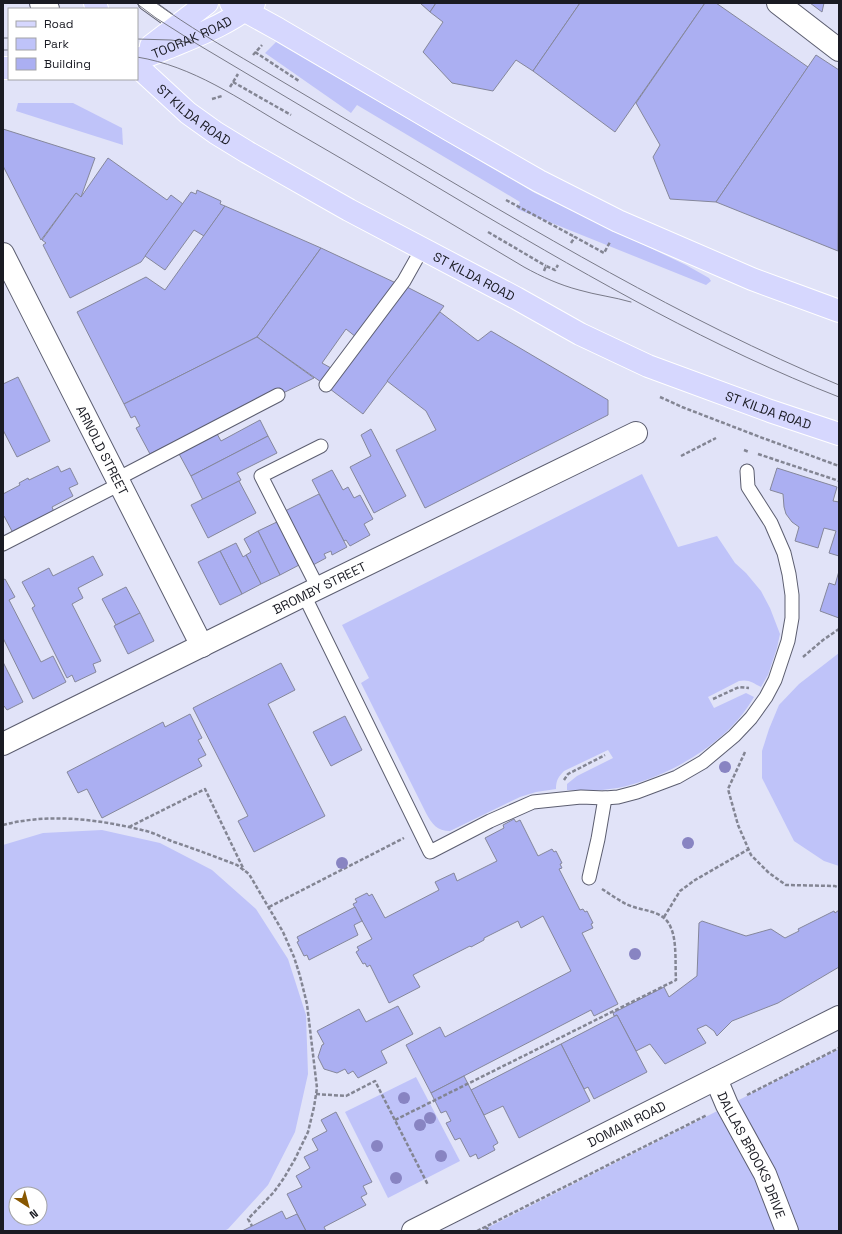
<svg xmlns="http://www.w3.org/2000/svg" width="842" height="1234" font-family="'Space Grotesk',sans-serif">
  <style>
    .green { fill: #bfc3f9; fill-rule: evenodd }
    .building { fill: #abaff2; stroke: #85879b }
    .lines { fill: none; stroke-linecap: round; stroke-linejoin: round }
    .lane-casing { stroke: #5c5e70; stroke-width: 15 }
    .street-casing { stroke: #5c5e70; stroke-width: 24 }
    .secondary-casing { stroke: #5c5e70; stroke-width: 24 }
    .primary-casing { stroke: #fff; stroke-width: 24 }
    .path { stroke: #838593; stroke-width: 2.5; stroke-dasharray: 4 2; stroke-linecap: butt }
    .lane { stroke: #fff; stroke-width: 13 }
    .street { stroke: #fff; stroke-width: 22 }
    .secondary { stroke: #fff; stroke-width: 22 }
    .primary { stroke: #d6d7fe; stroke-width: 22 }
    .tram { stroke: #797a88; stroke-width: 1 }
    .tree { fill: #8884c2 }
    .labels { text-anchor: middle; stroke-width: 3; stroke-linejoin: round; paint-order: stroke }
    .street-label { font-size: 13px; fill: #1a1b23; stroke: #fff }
  </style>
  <rect width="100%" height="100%" fill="#e1e3f8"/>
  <!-- green -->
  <g class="green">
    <path d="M276,42L535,193L686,265L709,278L711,281L706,285L517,209L520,202L357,105L351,113L265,53Z"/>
    <path d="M18,103H73L122,128L123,145L16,111Z"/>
    <path d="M642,474L678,547L717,536L735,563L746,573L761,591L770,608L780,634L777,648L768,675L761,687C753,683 749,679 739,681L708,697L714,708L746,693L754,697C730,740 677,772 630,785C610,791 587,791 567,790V784L577,776L613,758L608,750L564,771C558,777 556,781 556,789L536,792L520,797L450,831C437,831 432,824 426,813L361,683L369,678L342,625Z"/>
    <path d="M839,653V866L824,861L794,841L762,778V751L769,729L779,705L799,684Z"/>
    <path d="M102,830L160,843L212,870L256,909L288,959L306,1015L308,1074L295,1132L268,1185L228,1229L224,1231H3V845L43,833ZM16,1194H40V1218H16Z"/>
    <path d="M839,1049V1231H481Z"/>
    <path d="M416,1077L460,1161L388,1198L345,1112Z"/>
  </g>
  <!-- building -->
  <g class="building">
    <path d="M420,3H436L430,12Z"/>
    <path d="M436,3H580L533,71L516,60L493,91L452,83L423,52L443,22L430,12Z"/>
    <path d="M580,3H705L615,132L533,71Z"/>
    <path d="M705,3H716L808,67L716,202L670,199L653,157L660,145L636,103Z"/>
    <path d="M810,3H824L822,12Z"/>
    <path d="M816,55L839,70L838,251L716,202Z"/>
    <path d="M3,129L95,158L81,197L76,193L41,240L3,166Z"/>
    <path d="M108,158L167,200L171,195L183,204L141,262L70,298L43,245L46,243L42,240L76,193L81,197Z"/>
    <path d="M197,190L221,201L220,204L225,206L204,236L194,230L165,270L145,256L191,192L196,194Z"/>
    <path d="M225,206L321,248L257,337L124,404L77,312L146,277L165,290Z"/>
    <path d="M321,248L396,283L356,337L346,329L322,363L331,368L321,382L257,337Z"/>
    <path d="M407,287L444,306L363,414L330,389Z"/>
    <path d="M440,312L478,341L491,331L608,400V415L425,508L396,450L436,430L426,411L387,381Z"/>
    <path d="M257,337L314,378L283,393L280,388L150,454L136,428L140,426L135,416L131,418L124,404Z"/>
    <path d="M18,377L50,441L17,457L3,430V384Z"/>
    <path d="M260,420L268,436L191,476L178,452L216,432L221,441Z"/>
    <path d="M371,429L406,496L374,513L350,467L371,456L361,435Z"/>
    <path d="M268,436L277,453L237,473L241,480L203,500L191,476Z"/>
    <path d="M58,466L61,472L70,468L78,484L69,488L73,496L52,507L54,512L13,533L4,516H3V494L20,485L19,483L28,478L29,480Z"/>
    <path d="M777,468L837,487L833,501L839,502V556L829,553L836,531L824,528L818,548L795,541L799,527L792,522L786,514L784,507L783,494L770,490Z"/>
    <path d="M332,470L343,490L348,487L354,498L360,495L373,519L364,524L370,535L350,546L346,540L344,541L312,480Z"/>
    <path d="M239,481L256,513L208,538L191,505Z"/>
    <path d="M319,494L347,547L332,555L331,551L324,554L326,558L313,565L285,511Z"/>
    <path d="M279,521L301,564L280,575L258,531Z"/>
    <path d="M258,531L280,575L261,584L246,555L251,552L244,539Z"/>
    <path d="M236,543L243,557L246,555L261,584L242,594L220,551Z"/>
    <path d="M220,551L242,594L220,605L198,562Z"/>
    <path d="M93,556L103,575L78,588L83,598L72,604L101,661L93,664L96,672L75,682L72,675L67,678L32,608L35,606L22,582L49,568L53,576Z"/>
    <path d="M839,571V618L820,611L829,583L835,585Z"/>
    <path d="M5,579L15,597L9,600L41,662L53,656L66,682L33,699L3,638V580Z"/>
    <path d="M126,587L140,613L116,625L102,599Z"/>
    <path d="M140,613L154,641L128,654L114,626Z"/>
    <path d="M3,662L23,702L7,710L4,706H3Z"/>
    <path d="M281,663L295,690L268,704L325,816L254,852L238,821L248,816L193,708Z"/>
    <path d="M190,714L202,738L198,740L206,755L198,759L202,766L102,818L87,789L78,793L67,772L163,722L165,727Z"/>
    <path d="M345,716L362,750L331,766L313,732Z"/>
    <path d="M514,819L516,822L520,820L538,856L552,849L554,852L556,851L562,863L560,864L562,868L559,869L580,910L583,909L585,912L587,911L593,923L591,924L593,928L582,933L618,1004L594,1016L591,1010L431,1093L406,1045L440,1027L445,1037L571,971L543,916L521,928L518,921L484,938V940L471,947L470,946L413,975L420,987L389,1003L370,965L367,967L365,963L363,964L356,952L359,950L357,947L372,939L353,904L357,902L355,899L367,893L369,896L372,894L385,918L439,890L435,882L454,873L457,881L497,861L485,838L504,828L503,825Z"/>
    <path d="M355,907L362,921L354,925L358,935L309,960L307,955L304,956L297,942L299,941L297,937Z"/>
    <path d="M839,910V967L778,1003L732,1021L717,1036L714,1031L706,1025L697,1029L706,1043L665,1064L650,1044L636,1051L617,1015L614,1016L613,1013L664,987L669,997L697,976L699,923L702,921L746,936L771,929L785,938L799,931L798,929L834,911L835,913Z"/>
    <path d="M398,1006L413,1034L381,1051L387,1063L358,1078L353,1071L348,1074L345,1069L337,1073L324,1069L318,1057L322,1045L324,1044L317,1031L359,1009L366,1022Z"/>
    <path d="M617,1015L647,1072L594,1099L588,1087L584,1089L561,1044Z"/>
    <path d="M561,1044L590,1101L519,1138L503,1106L484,1115L471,1090Z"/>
    <path d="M464,1076L498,1143L493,1146L495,1150L478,1159L476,1154L470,1157L460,1138L455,1140L446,1123L451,1121L446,1111L441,1113L431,1093Z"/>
    <path d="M336,1112L372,1182L363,1186L367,1194L361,1197L366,1205L324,1227L326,1231H306L287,1194L302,1187L296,1176L310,1168L304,1157L318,1150L312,1139L327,1131L321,1120Z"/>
    <path d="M282,1211L286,1219L297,1214L306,1231H242Z"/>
  </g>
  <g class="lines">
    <!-- lane casing -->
    <g class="lane-casing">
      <g id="lane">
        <path d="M145,3L181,29"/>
        <path d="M326,385L404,281L422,249"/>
        <path d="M117,479L278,395"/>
        <path d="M3,544L120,484"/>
        <path d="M318,588L261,476L321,446"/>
        <path d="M304,595L430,852L490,821L533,802L581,797L605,798L618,797L637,792L677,777L703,762L734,736L751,718L766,697L775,680L788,641L792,618V595L789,574L784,553L771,523L748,487L747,471"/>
        <path d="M589,878L598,839L605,798"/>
      </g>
    </g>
    <!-- street casing -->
    <g class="street-casing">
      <g id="street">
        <path d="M778,3L839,50"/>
        <path id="s1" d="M3,254L202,646"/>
        <path id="s2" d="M3,744L304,595L636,433"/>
        <path id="s3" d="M716,1079L727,1105L765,1174L787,1231"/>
      </g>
    </g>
    <!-- secondary casing -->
    <g class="secondary-casing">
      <g id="secondary">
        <path d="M41,3L48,9"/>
        <path id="s4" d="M413,1231L839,1017"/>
      </g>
    </g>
    <!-- primary casing -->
    <g class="primary-casing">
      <g id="primary">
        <path d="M95,3L97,9"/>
        <path d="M231,3L278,29L450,130L539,181L618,221L752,279L839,311"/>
        <path d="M151,46L207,3"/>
        <path id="s5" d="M137,59C149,56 160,51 172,46C201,34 230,23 254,3"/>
        <path id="s6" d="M137,66L188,113L216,133L247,152L349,210L516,298L580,334L648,366L770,411L839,434"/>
        <path d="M3,68H9"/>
      </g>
    </g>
    <!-- path -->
    <g class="path">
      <path d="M255,52L299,81"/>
      <path d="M253,55L262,45"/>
      <path d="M233,82L291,115"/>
      <path d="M230,87L238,74"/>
      <path d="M212,99L222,96"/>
      <path d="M506,200L575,237"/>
      <path d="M488,232L546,266"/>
      <path d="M571,243L575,237L604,253L610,242"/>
      <path d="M544,271L546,266L555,270L558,265"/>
      <path d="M660,397L682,407L760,437L839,466"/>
      <path d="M744,450L749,452"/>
      <path d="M758,454L839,481"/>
      <path d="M681,456L716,438"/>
      <path d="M803,657L823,640L839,629"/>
      <path d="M713,699L739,687L749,688"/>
      <path d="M745,752L728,789L738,825L751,855L769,873L786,885L835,886L839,888"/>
      <path d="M564,780L568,774L605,755"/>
      <path d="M3,825C49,813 96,819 142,830C153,832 163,838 174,842C195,849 216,857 237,865L249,874L283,932L294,957L300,976L307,1004L317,1088L314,1107L308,1132L295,1159L284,1178L274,1192L248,1219L252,1226"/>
      <path d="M129,827L205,789L244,870"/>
      <path d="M269,907L404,838"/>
      <path d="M664,917L680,891L695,880L749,849"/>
      <path d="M316,1094L346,1096L375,1081L428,1185"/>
      <path d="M747,1095L839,1048"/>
      <path d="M395,1120L676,980C675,965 677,941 671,928C664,909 642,912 626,904C618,900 610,894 602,889"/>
      <path d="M485,1227L491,1231"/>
      <path d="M477,1231L707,1115"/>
    </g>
    <!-- lane -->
    <use href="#lane" class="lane"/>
    <!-- street -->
    <use href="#street" class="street"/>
    <!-- secondary -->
    <use href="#secondary" class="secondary"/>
    <!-- primary -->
    <use href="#primary" class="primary"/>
    <!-- tram -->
    <g class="tram">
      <path d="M136,3L156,18L197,44C291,100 385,156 479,212C595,280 713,348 839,397"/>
      <path d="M156,3C188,26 222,46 256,66C300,92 344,118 388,144C535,231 681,319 839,385"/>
      <path d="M3,38H9"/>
      <path d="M137,39L171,40L193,43"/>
      <path d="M3,50H9"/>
      <path d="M137,57C193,66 239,99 287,127C367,173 445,220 524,267C542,277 560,285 579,290C596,295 614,297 631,302"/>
    </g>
  </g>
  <!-- trees -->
  <g class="tree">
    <circle cx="725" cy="767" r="6"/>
    <circle cx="688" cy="843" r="6"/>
    <circle cx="342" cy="863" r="6"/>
    <circle cx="635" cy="954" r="6"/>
    <circle cx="404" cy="1098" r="6"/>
    <circle cx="430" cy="1118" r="6"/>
    <circle cx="420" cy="1125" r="6"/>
    <circle cx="377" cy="1146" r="6"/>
    <circle cx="441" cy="1156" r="6"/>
    <circle cx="396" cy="1178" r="6"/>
  </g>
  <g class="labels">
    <!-- street labels -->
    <g class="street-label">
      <text dy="5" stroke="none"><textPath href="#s5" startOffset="59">TOORAK ROAD</textPath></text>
      <text dy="5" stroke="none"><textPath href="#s6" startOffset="75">ST KILDA ROAD</textPath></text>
      <text dy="5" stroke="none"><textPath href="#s6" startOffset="399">ST KILDA ROAD</textPath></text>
      <text dy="5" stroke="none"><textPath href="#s6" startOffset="723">ST KILDA ROAD</textPath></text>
      <text dy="5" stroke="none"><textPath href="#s1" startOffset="220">ARNOLD STREET</textPath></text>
      <text dy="5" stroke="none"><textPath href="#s2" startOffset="353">BROMBY STREET</textPath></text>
      <text dy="5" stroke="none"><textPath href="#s4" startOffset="239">DOMAIN ROAD</textPath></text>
      <text dy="5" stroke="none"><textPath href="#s3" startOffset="84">DALLAS BROOKS DRIVE</textPath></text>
    </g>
  </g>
  <!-- border -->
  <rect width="842" height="1234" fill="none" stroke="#1a1b23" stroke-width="8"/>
  <!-- legend -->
  <rect x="8" y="8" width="130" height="72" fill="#ffffff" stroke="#a3a4a7"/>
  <rect x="16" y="21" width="20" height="6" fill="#d6d7fe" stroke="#a3a4a7"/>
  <text x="44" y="28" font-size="12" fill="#1a1b23">Road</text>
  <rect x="16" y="38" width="20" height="12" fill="#bfc3f9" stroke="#a3a4a7"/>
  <text x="44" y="48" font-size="12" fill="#1a1b23">Park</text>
  <rect x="16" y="58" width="20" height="12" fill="#abaff2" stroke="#a3a4a7"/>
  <text x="44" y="68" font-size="12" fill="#1a1b23">Building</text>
  <!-- north arrow -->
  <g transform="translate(28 1206) rotate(144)"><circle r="19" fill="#ffffff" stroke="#a3a4a7"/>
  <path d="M0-3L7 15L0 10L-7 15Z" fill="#885700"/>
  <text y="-6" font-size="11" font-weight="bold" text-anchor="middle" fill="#1a1b23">N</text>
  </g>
</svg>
